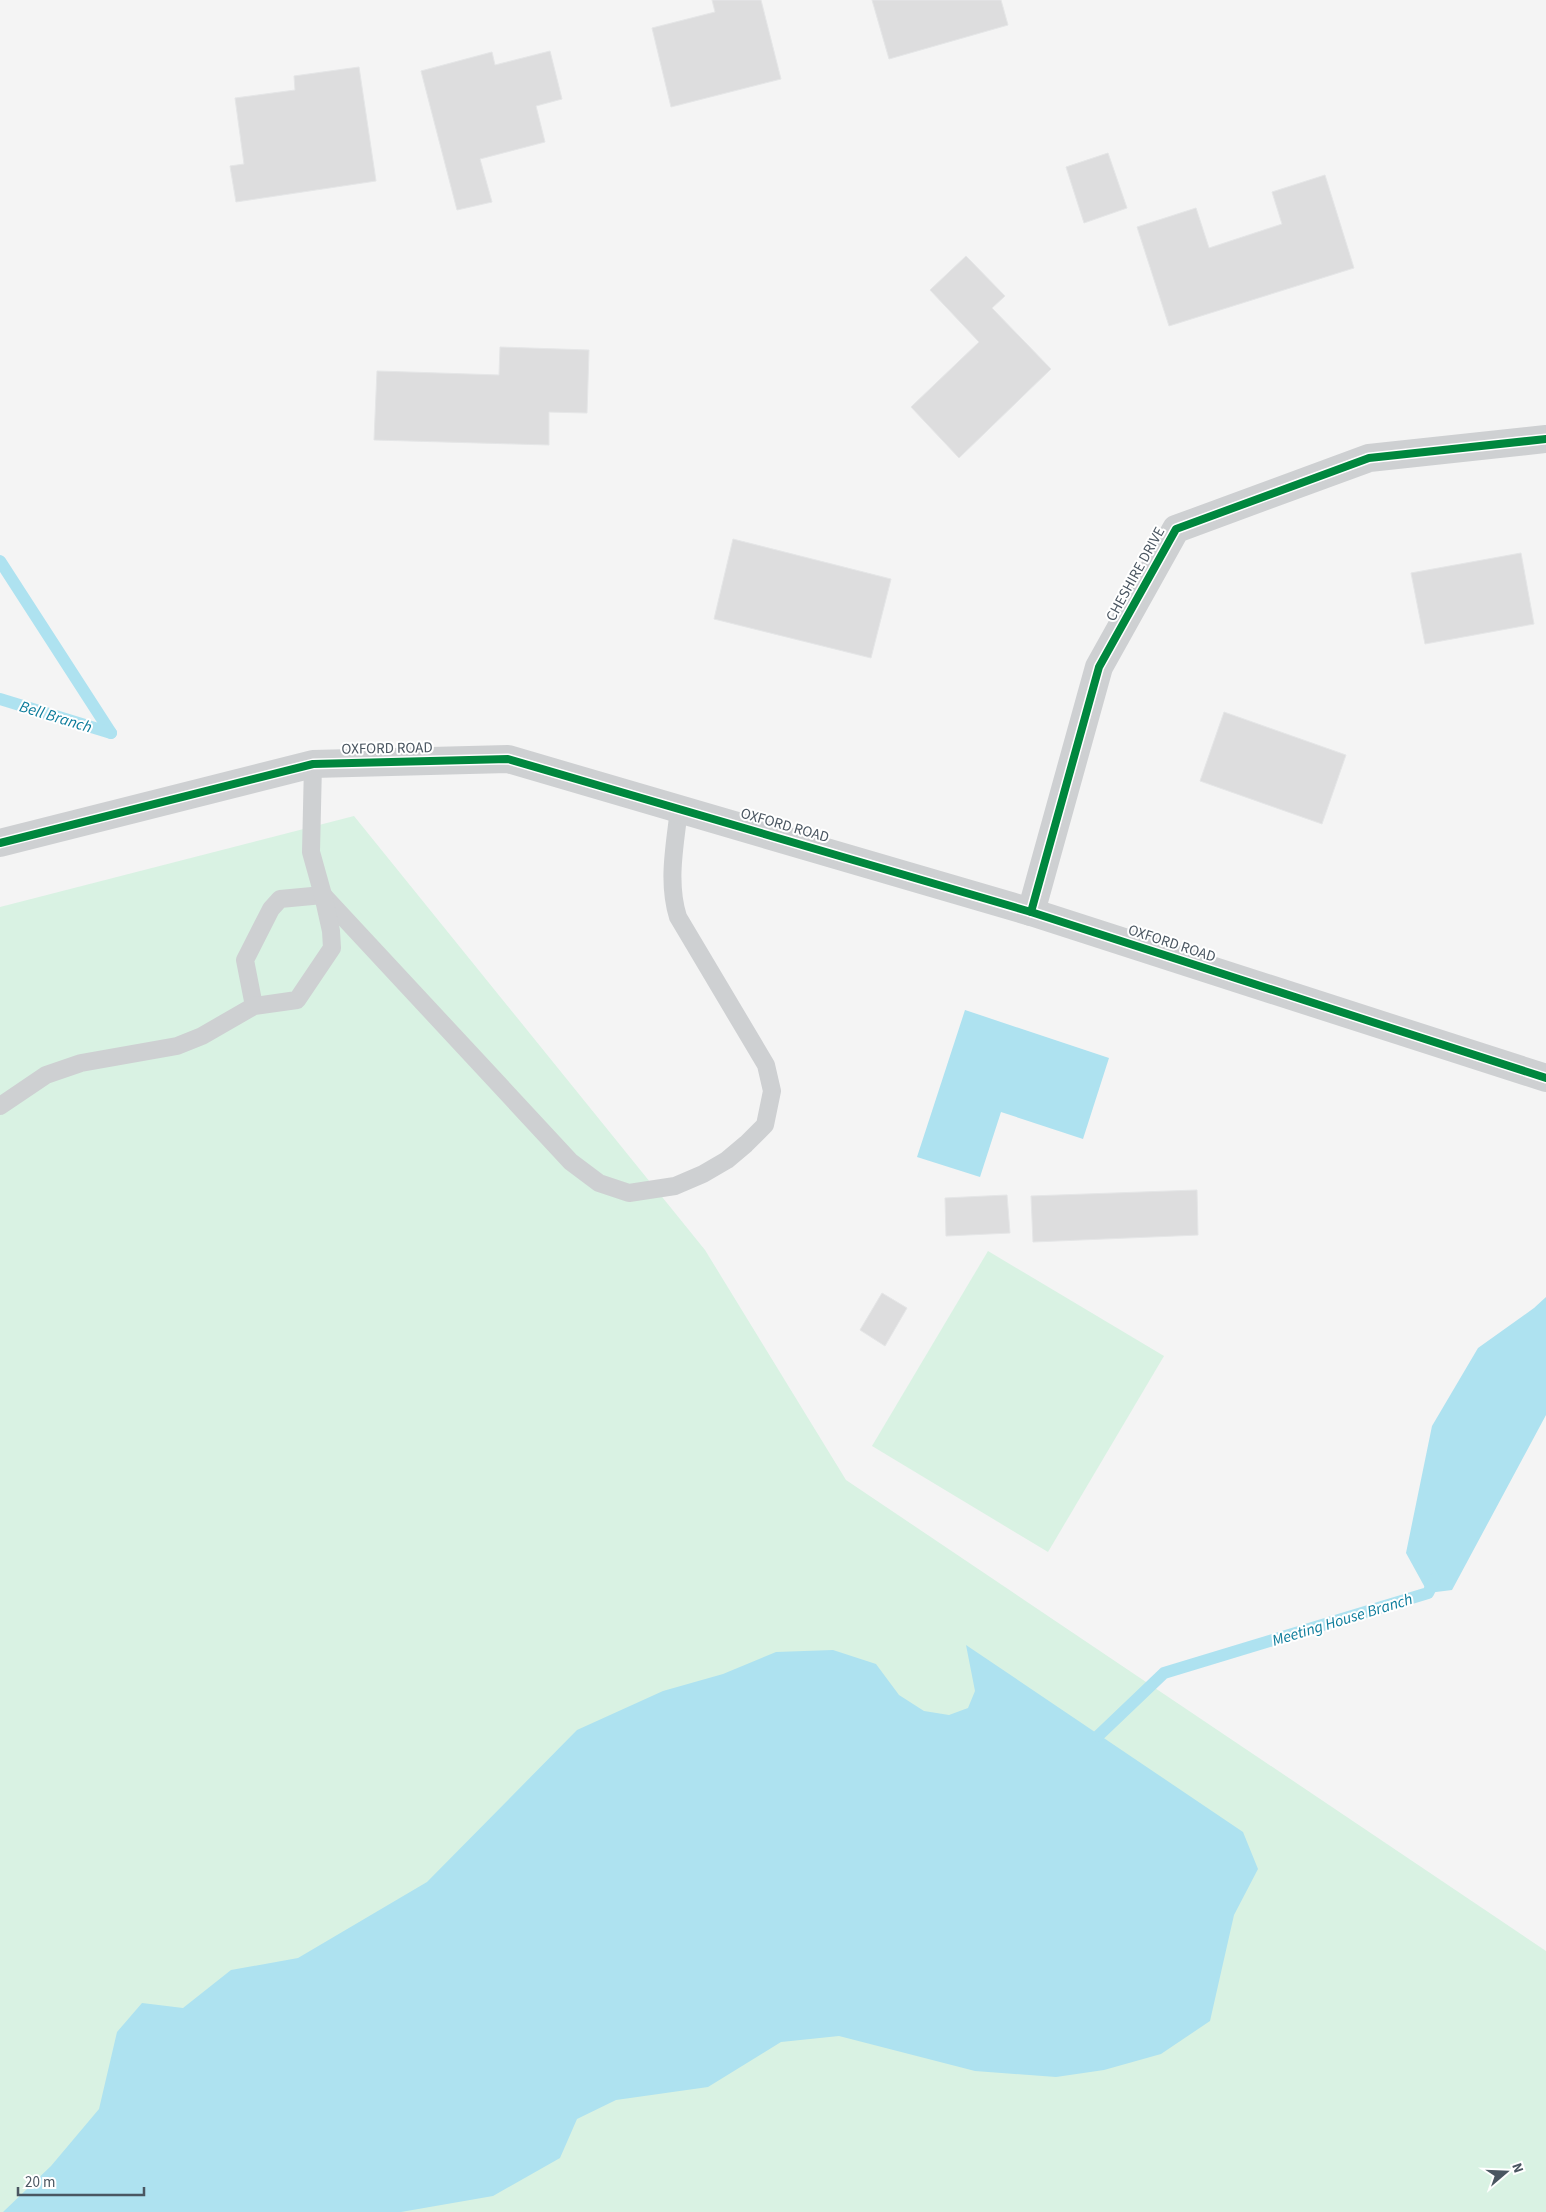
<svg xmlns="http://www.w3.org/2000/svg" width="1546" height="2212" font-family="'Source Sans 3',sans-serif">
  <style>
    .green { fill: #d9f2e3 }
    .water { fill: #aee2f0 }
    .lines { fill: none; stroke-linecap: round; stroke-linejoin: round }
    .stream { stroke: #aee2f0; stroke-width: 12 }
    .building { fill: #ddddde; stroke: #e5e6e7 }
    .lane { stroke: #ced0d2; stroke-width: 18 }
    .street { stroke: #ced0d2; stroke-width: 28 }
    .cycleway-casing { stroke: #fff; stroke-width: 11 }
    .cycleway { stroke: #00873e; stroke-width: 8 }
    .labels { text-anchor: middle; stroke-width: 4; stroke-linejoin: round; paint-order: stroke }
    .street-label { font-size: 15px; fill: #4a5661; stroke: #fff }
    .water-label { font-size: 16px; font-style: italic; fill: #0c7c9b; stroke: #fff }
  </style>
  <rect width="100%" height="100%" fill="#f4f4f4"/>
  <!-- green -->
  <g class="green">
    <path d="M354,816L705,1250L846,1480L1546,1951V2212H0V907Z"/>
    <path d="M988,1251L1164,1356L1048,1552L872,1446Z"/>
  </g>
  <!-- water -->
  <g class="water">
    <path d="M965,1010L1109,1058L1083,1139L1001,1112L980,1177L917,1157Z"/>
    <path d="M1546,1297V1415L1452,1590L1428,1593L1406,1553L1432,1426L1478,1348L1534,1308Z"/>
    <path d="M966,1645L1243,1832L1258,1869L1234,1915L1210,2021L1161,2054L1104,2070L1056,2077L975,2071L839,2036L781,2042L708,2087L616,2100L577,2119L560,2158L493,2196L401,2212H3L51,2166L99,2109L117,2032L142,2003L183,2008L231,1970L298,1958L427,1882L577,1730L663,1691L723,1674L776,1652L833,1650L876,1664L899,1695L924,1711L949,1715L968,1708L975,1691Z"/>
  </g>
  <g class="lines">
    <!-- stream -->
    <g class="stream">
      <path d="M0,561L111,733"/>
      <path d="M0,699L111,733"/>
      <path d="M1098,1736L1164,1673L1428,1593L1435,1579"/>
    </g>
  </g>
  <!-- building -->
  <g class="building">
    <path d="M712,0H761L781,79L671,107L652,28L715,12Z"/>
    <path d="M872,0H1001L1008,25L889,59Z"/>
    <path d="M550,51L562,99L536,106L545,142L480,159L492,202L457,210L421,71L492,52L495,65Z"/>
    <path d="M359,67L376,181L236,202L230,166L244,164L235,98L295,90L294,76Z"/>
    <path d="M1108,153L1127,208L1084,223L1066,167Z"/>
    <path d="M1325,175L1354,268L1169,326L1137,227L1196,208L1209,248L1282,224L1272,192Z"/>
    <path d="M966,256L1005,296L992,308L1051,369L959,458L911,407L979,342L930,290Z"/>
    <path d="M500,347L589,350L587,413L549,412V445L374,440L377,371L499,375Z"/>
    <path d="M733,539L891,579L871,658L714,619Z"/>
    <path d="M1521,553L1534,624L1425,644L1411,573Z"/>
    <path d="M1224,712L1346,755L1322,824L1200,781Z"/>
    <path d="M1197,1190L1198,1235L1033,1242L1031,1196Z"/>
    <path d="M1007,1195L1010,1233L946,1236L945,1198Z"/>
    <path d="M882,1293L907,1308L885,1346L860,1330Z"/>
  </g>
  <g class="lines">
    <!-- lane -->
    <g class="lane">
      <path d="M323,895L571,1162L599,1183L629,1193L675,1186L703,1174L727,1160L746,1144L765,1125L772,1091L766,1065L678,917C667,882 675,845 679,809"/>
      <path d="M254,1006L245,960L271,909L280,899L323,895"/>
      <path d="M0,1106L46,1075L81,1063L177,1046L202,1036L254,1006L297,1000L332,948L331,931L323,895L311,852L313,764"/>
    </g>
    <!-- street -->
    <g class="street">
      <path d="M0,843L313,764L508,759L1031,912L1546,1078"/>
      <path d="M1031,912L1099,667L1176,529L1369,458L1546,439"/>
    </g>
    <!-- cycleway casing -->
    <g class="cycleway-casing">
      <g id="cycleway">
        <path d="M0,843L313,764L508,759L1031,912L1546,1078"/>
        <path d="M1031,912L1099,667L1176,529L1369,458L1546,439"/>
      </g>
    </g>
    <!-- cycleway -->
    <use href="#cycleway" class="cycleway"/>
  </g>
  <g class="labels">
    <!-- street labels -->
    <g class="street-label">
      <text transform="translate(1135 574) rotate(-61)" y="5">CHESHIRE DRIVE</text>
      <text transform="translate(387 748) rotate(-1)" y="5">OXFORD ROAD</text>
      <text transform="translate(785 825) rotate(16)" y="5">OXFORD ROAD</text>
      <text transform="translate(1172 943) rotate(18)" y="5">OXFORD ROAD</text>
    </g>
    <!-- water labels -->
    <g class="water-label">
      <text transform="translate(56 716) rotate(17)" y="6">Bell Branch</text>
      <text transform="translate(1342 1619) rotate(-17)" y="6">Meeting House Branch</text>
    </g>
  </g>
  <!-- north arrow -->
  <g transform="translate(1506 2172) rotate(71)" stroke="#ffffff" stroke-width="4" paint-order="stroke">
  <path d="M0-4L9 19L0 12L-9 19Z" fill="#4a5661"/>
  <text y="-8" font-size="14" font-weight="bold" text-anchor="middle" fill="#4a5661">N</text>
  </g>
  <!-- scale -->
  <path d="M18 2187v8h126v-8" fill="none" stroke="#4a5661" stroke-width="2.5"/>
  <text x="25" y="2187" font-size="15" fill="#4a5661" stroke="#ffffff" stroke-width="4" paint-order="stroke">20 m</text>
</svg>
